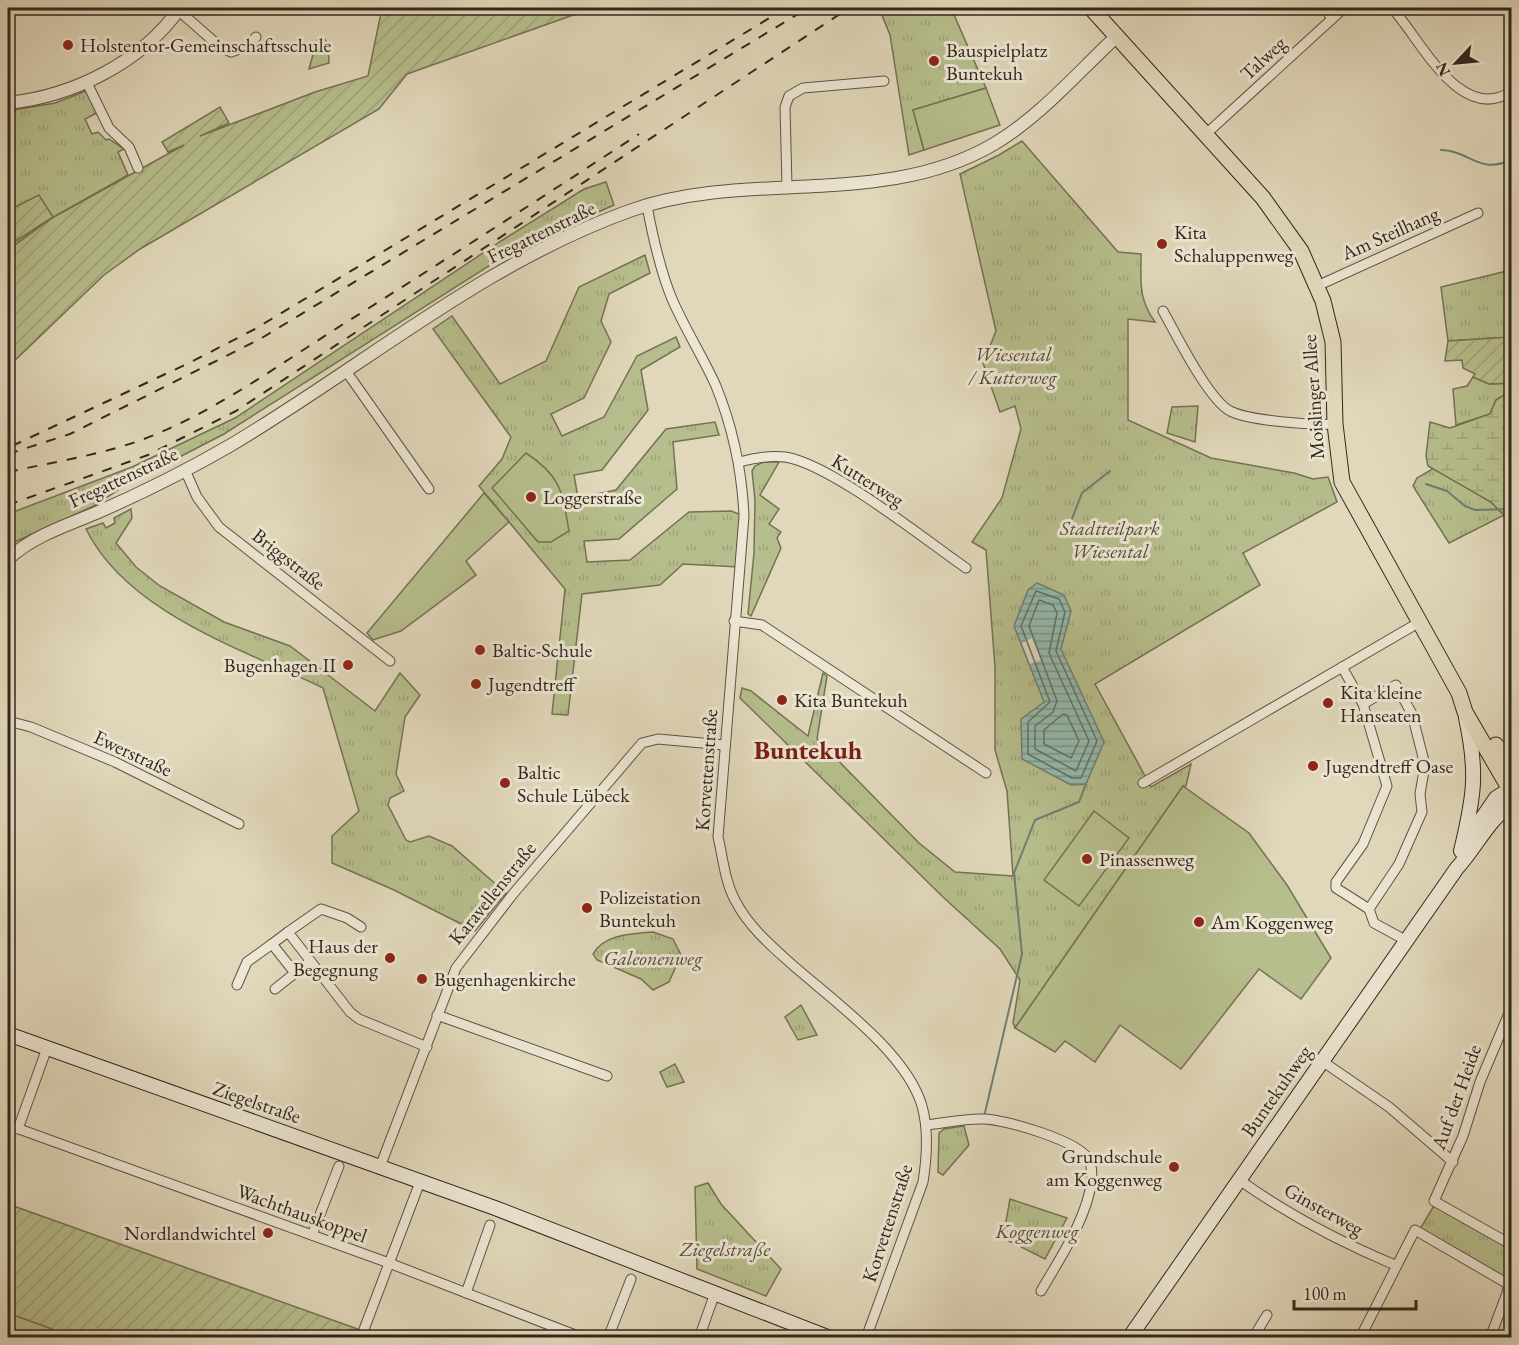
<svg xmlns="http://www.w3.org/2000/svg" width="1519" height="1345" font-family="'EB Garamond',serif">
  <style>
    .grass { fill: url(#grass-tufts); stroke: #747255; stroke-width: 1.5 }
    .wetland { fill: url(#wetland-marsh); stroke: #747255; stroke-width: 1.5 }
    .garden { fill: url(#garden-furrows); stroke: #747255; stroke-width: 1.5 }
    .pitch { fill: #b7be8d; stroke: #747255; stroke-width: 1.5 }
    .water { fill: url(#water-rules); stroke: #6d7f73; stroke-width: 1.5 }
    .pier { fill: #e1d8bb }
    .lines { fill: none; stroke-linecap: round; stroke-linejoin: round }
    .shore { stroke: #637065; stroke-width: 1.5 }
    .stream { stroke: #6d7f73; stroke-width: 2 }
    .minor-casing { stroke: #5e5344; stroke-width: 11 }
    .tertiary-casing { stroke: #5e5344; stroke-width: 14 }
    .secondary-casing { stroke: #32271d; stroke-width: 16 }
    .primary-casing { stroke: #32271d; stroke-width: 17 }
    .minor { stroke: #ece6d3; stroke-width: 9 }
    .tertiary { stroke: #ece6d3; stroke-width: 12 }
    .secondary { stroke: #ece6d3; stroke-width: 14 }
    .primary { stroke: #e1d8bb; stroke-width: 15 }
    .rail { stroke: #32271d; stroke-width: 2; stroke-dasharray: 10 10; stroke-linecap: butt }
    .poi-dot { fill: #8f2418; stroke: #ece6d3; stroke-width: 2 }
    .labels { text-anchor: middle; stroke-width: 6; stroke-linejoin: round; paint-order: stroke }
    .poi-label { font-size: 20px; fill: #32271d; stroke: #ece6d3; text-anchor: start }
    .street-label { font-size: 20px; fill: #32271d; stroke: #ece6d3 }
    .park-label { font-size: 20px; font-style: italic; fill: #534d39; stroke: #ece6d3 }
    .district-label { font-size: 26px; font-weight: bold; fill: #7a1f14; stroke: #ece6d3 }
  </style>
  <defs>
    <pattern id="grass-tufts" width="24" height="20" patternUnits="userSpaceOnUse" patternTransform="scale(1.5)"><rect width="24" height="20" fill="#b7be8d"/><path d="M3 7l-1-3M5 7V3M7 7l1-3M15 17l-1-3M17 17v-4M19 17l1-3" fill="none" stroke="#9ea379"/></pattern>
    <pattern id="wetland-marsh" width="20" height="14" patternUnits="userSpaceOnUse" patternTransform="scale(1.5)"><rect width="20" height="14" fill="#b7be8d"/><path d="M1 5h8M5 5V1M11 12h8M15 12V8" fill="none" stroke="#9ea379"/></pattern>
    <pattern id="garden-furrows" width="10" height="10" patternUnits="userSpaceOnUse" patternTransform="scale(1.5)"><rect width="10" height="10" fill="#b7be8d"/><path d="M-1 1l2-2M0 10L10 0M9 11l2-2" fill="none" stroke="#9ea379"/></pattern>
    <pattern id="water-rules" width="6" height="5" patternUnits="userSpaceOnUse" patternTransform="scale(1.5)"><rect width="6" height="5" fill="#94baad"/><path d="M0 2.5h6" fill="none" stroke="#79978c"/></pattern>
  </defs>
  <rect width="100%" height="100%" fill="#e1d8bb"/>
  <filter id="stains"><feTurbulence type="fractalNoise" baseFrequency=".00333" numOctaves="4"/><feColorMatrix values="0 0 0 0 .2 0 0 0 0 .09 0 0 0 0 .02 0 0 0 .5 -.17"/></filter>
  <radialGradient id="worn" r=".72"><stop offset=".6" stop-color="#630" stop-opacity="0"/><stop offset="1" stop-color="#630" stop-opacity=".3"/></radialGradient>
  <!-- grass -->
  <g class="grass">
    <path d="M879,8H951L986,88L913,110L924,150L909,155L890,35Z"/>
    <path d="M320,38H324L328,44L329,63L309,69L317,40Z"/>
    <path d="M86,91L97,113L85,119L92,134L98,132L106,140L109,139L124,149L118,152L128,175L52,218L8,250V111L55,103Z"/>
    <path d="M1022,141L1118,252L1141,254C1141,282 1138,298 1155,322L1128,319V420L1211,458L1294,473L1313,479L1328,477L1337,502L1243,553L1260,585L1095,684L1151,787L1191,764L1186,786H1183L1015,1028L1013,1023L1020,980L1000,949L943,897L740,698L742,688L751,691L808,736L823,673L827,676L817,739L919,843L955,872L1013,876L1007,791L995,750V667L986,550L972,542L1002,498L1021,429L1015,406L1000,412L983,363L996,331L960,174L999,155Z"/>
    <path d="M606,182L614,205L517,248L224,434L127,484L94,506L8,545V514L132,467L235,418L501,241L584,189Z"/>
    <path d="M645,255L650,273L609,294L601,321L611,342L584,398L551,414L562,436L604,417L637,356L676,337L680,347L641,370L648,410L602,470L574,475L578,498L616,490L666,429L715,422L719,435L673,442L677,489L619,539L584,541L587,562L630,560L689,512L731,511L744,516L739,567L683,564L660,585L582,594L568,715L552,714L565,589L479,486L502,459L511,437L433,329L452,316L500,384L546,361L579,287Z"/>
    <path d="M1511,270V337L1448,341L1441,287Z"/>
    <path d="M1473,377L1489,384L1511,383V391L1496,400L1490,414L1456,425L1453,389L1467,386Z"/>
    <path d="M1198,406L1195,442L1167,433L1172,407Z"/>
    <path d="M764,462H779L760,495L779,509L769,524L781,532L777,538L781,548L751,616L748,614L754,553L755,500L752,471L755,466Z"/>
    <path d="M1434,468L1491,502L1504,515L1511,508V517L1504,515L1449,543L1413,486L1417,478Z"/>
    <path d="M131,509L132,518L116,543L136,567L160,586L224,622L290,646L375,711L400,673L420,695L405,717L396,774L404,791L390,798L388,805L406,840L410,842L429,836L452,846L506,893L475,931L394,890L332,863V836L359,811L323,688C245,650 127,613 86,529L103,523L106,528L115,523L114,518Z"/>
    <path d="M653,932L673,939L681,955L669,982L653,990L641,979L597,960L593,954C604,934 631,934 653,932Z"/>
    <path d="M801,1005L817,1035L798,1040L785,1017Z"/>
    <path d="M675,1064L684,1082L667,1087L660,1072Z"/>
    <path d="M964,1126L969,1145L943,1175L938,1172L939,1133L944,1129Z"/>
    <path d="M708,1183L721,1204L781,1269L766,1296L697,1269L695,1187Z"/>
    <path d="M1010,1199L1067,1218L1045,1259L1003,1238Z"/>
    <path d="M1435,1204L1511,1250V1275L1504,1277L1420,1229Z"/>
  </g>
  <!-- wetland -->
  <path class="wetland" d="M1511,391V508L1504,515L1491,502L1428,466L1426,456L1430,422L1450,428L1490,414L1496,400Z"/>
  <!-- garden -->
  <g class="garden">
    <path d="M382,8H593L407,74L379,109L140,249L104,275L8,367V250L52,218L184,145L168,152L162,142L220,107L229,123L200,136L315,92L368,76Z"/>
    <path d="M39,195L53,217L8,246V232H14L11,209Z"/>
    <path d="M1511,337V383L1489,384L1473,377L1475,374L1463,368L1462,360L1445,361L1448,341Z"/>
    <path d="M8,1204L380,1337L8,1338Z"/>
  </g>
  <!-- pitch -->
  <g class="pitch">
    <path d="M986,88L1000,125L924,150L913,110Z"/>
    <path d="M526,453C561,476 562,491 569,531L551,542H538L492,488Z"/>
    <path d="M484,493L509,522L466,561L476,575L401,631L373,640L367,633Z"/>
    <path d="M1183,786L1249,833L1287,885L1331,958L1301,999L1259,969L1181,1069L1120,1025L1095,1062L1065,1041L1055,1052L1015,1028Z"/>
    <path d="M1094,811L1129,838L1079,906L1044,880Z"/>
    <path d="M8,1313L52,1329L49,1337H8Z"/>
  </g>
  <!-- water -->
  <path class="water" d="M1037,583L1064,595L1071,611L1061,649L1104,742L1086,784L1071,785L1022,759L1021,719L1044,702L1014,626L1028,590Z"/>
  <!-- pier -->
  <path class="pier" d="M1032,638L1041,660L1030,664L1022,643Z"/>
  <g class="lines">
    <!-- shore -->
    <g class="shore">
      <path d="M1036,591L1059,599L1065,612L1056,651L1097,741L1081,778H1072L1028,754V722L1050,702L1021,626Z"/>
      <path d="M1039,600L1053,605L1057,613L1049,653L1089,741L1076,771L1035,749V726L1053,712L1057,701L1029,626Z"/>
      <path d="M1063,714L1067,715L1079,741L1071,758L1044,744V730Z"/>
    </g>
    <!-- stream -->
    <g class="stream">
      <path d="M1441,150C1469,150 1480,176 1512,159"/>
      <path d="M1426,484L1447,491L1465,506L1475,510L1512,509"/>
      <path d="M1068,529L1082,493L1110,471"/>
      <path d="M984,1117L1022,954L1014,873L1035,820L1079,802L1086,784"/>
    </g>
    <!-- minor casing -->
    <g class="minor-casing">
      <g id="minor">
        <path d="M1325,8L1332,19"/>
        <path d="M1392,8C1420,38 1460,126 1512,91"/>
        <path d="M178,10L219,46L231,52L247,46L256,37"/>
        <path d="M87,83L109,128L129,147L138,168"/>
        <path d="M1206,134L1344,8"/>
        <path d="M787,187L785,107L789,96L803,88L884,81"/>
        <path d="M647,206C653,238 660,270 672,299C685,329 703,357 716,386C733,428 742,471 744,516L718,837C723,858 725,883 736,902C748,925 768,943 787,960C829,998 906,1051 922,1106C929,1131 927,1157 923,1182L866,1338"/>
        <path d="M1317,286L1478,213"/>
        <path d="M1163,311C1176,334 1208,399 1230,411C1250,421 1311,425 1335,424"/>
        <path d="M346,371L429,489"/>
        <path d="M739,462C754,458 769,455 785,457C831,464 924,539 966,568"/>
        <path d="M185,470L197,497L219,527L390,661"/>
        <path d="M734,621L762,625L986,773"/>
        <path d="M1342,667L1363,704L1387,786L1363,844L1336,882V888L1369,909"/>
        <path d="M1363,704L1396,685L1412,714L1425,765L1420,794L1422,812L1399,864L1369,909L1374,923L1407,941"/>
        <path d="M8,721L31,727L115,762L239,824"/>
        <path d="M1143,783L1418,623"/>
        <path d="M361,927L347,918L321,909L288,932L350,1012L359,1019L427,1047"/>
        <path d="M288,932L272,944L295,973L310,962"/>
        <path d="M237,985L247,962L272,944"/>
        <path d="M275,989L295,973"/>
        <path d="M1512,1006L1480,1082L1463,1136L1434,1201L1512,1245"/>
        <path d="M437,1015L607,1076"/>
        <path d="M1322,1061L1389,1107L1453,1162"/>
        <path d="M8,1125L389,1263L583,1338"/>
        <path d="M926,1125C945,1123 966,1118 985,1119C1008,1121 1079,1140 1090,1161C1091,1165 1092,1175 1092,1179C1087,1219 1060,1258 1041,1291"/>
        <path d="M18,1129L47,1048"/>
        <path d="M380,1167L456,968L513,894L642,743L658,739L724,745"/>
        <path d="M1238,1179C1287,1214 1340,1242 1395,1265"/>
        <path d="M312,1235L339,1166"/>
        <path d="M466,1293L490,1225"/>
        <path d="M363,1332L420,1182"/>
        <path d="M608,1338L631,1279"/>
        <path d="M699,1338L715,1293"/>
        <path d="M1253,1338L1267,1315"/>
        <path d="M1360,1338L1415,1230L1508,1284L1507,1293L1490,1338"/>
      </g>
    </g>
    <!-- tertiary casing -->
    <g class="tertiary-casing">
      <g id="tertiary">
        <path d="M8,103C73,96 141,63 180,8"/>
        <path d="M8,559C33,536 65,526 96,513C142,493 188,470 231,445C364,366 485,262 632,210C750,169 883,209 994,144C1041,116 1078,72 1117,36"/>
      </g>
    </g>
    <!-- secondary casing -->
    <g class="secondary-casing">
      <g id="secondary">
        <path d="M1470,836L1496,798L1512,788"/>
        <path d="M1461,851C1474,797 1478,773 1466,718"/>
        <path d="M8,1034L495,1208L830,1338"/>
        <path d="M1129,1338L1457,868C1475,849 1489,818 1512,804"/>
      </g>
    </g>
    <!-- primary casing -->
    <g class="primary-casing">
      <g id="primary">
        <path d="M1091,8L1263,198L1301,251L1323,301L1333,342L1335,424L1342,482L1459,693L1465,712L1512,793"/>
        <path d="M1496,745L1512,770"/>
      </g>
    </g>
    <!-- minor -->
    <use href="#minor" class="minor"/>
    <!-- tertiary -->
    <use href="#tertiary" class="tertiary"/>
    <!-- secondary -->
    <use href="#secondary" class="secondary"/>
    <!-- primary -->
    <use href="#primary" class="primary"/>
    <!-- rail -->
    <g class="rail">
      <path d="M12,446L191,362L255,329L786,8"/>
      <path d="M8,454L70,434L260,339L808,8"/>
      <path d="M8,472C53,462 101,455 144,439C212,413 273,369 334,330C436,266 538,200 639,134"/>
      <path d="M8,505L148,455L236,411L849,8"/>
    </g>
  </g>
  <!-- markers -->
  <g class="poi-dot">
    <circle cx="68" cy="45" r="6"/>
    <circle cx="934" cy="61" r="6"/>
    <circle cx="1162" cy="244" r="6"/>
    <circle cx="531" cy="497" r="6"/>
    <circle cx="480" cy="650" r="6"/>
    <circle cx="348" cy="665" r="6"/>
    <circle cx="476" cy="684" r="6"/>
    <circle cx="782" cy="700" r="6"/>
    <circle cx="1328" cy="703" r="6"/>
    <circle cx="1313" cy="766" r="6"/>
    <circle cx="505" cy="783" r="6"/>
    <circle cx="1087" cy="859" r="6"/>
    <circle cx="587" cy="908" r="6"/>
    <circle cx="1199" cy="922" r="6"/>
    <circle cx="390" cy="958" r="6"/>
    <circle cx="422" cy="979" r="6"/>
    <circle cx="1174" cy="1167" r="6"/>
    <circle cx="268" cy="1233" r="6"/>
  </g>
  <g class="labels">
    <!-- poi labels -->
    <g class="poi-label">
      <text x="80" y="52">Holstentor-Gemeinschaftsschule</text>
      <text x="946" y="57">Bauspielplatz<tspan x="946" dy="23">Buntekuh</tspan></text>
      <text x="1174" y="239">Kita<tspan x="1174" dy="23">Schaluppenweg</tspan></text>
      <text x="543" y="504">Loggerstraße</text>
      <text x="492" y="657">Baltic-Schule</text>
      <text x="336" y="672" text-anchor="end">Bugenhagen II</text>
      <text x="488" y="691">Jugendtreff</text>
      <text x="1340" y="699">Kita kleine<tspan x="1340" dy="23">Hanseaten</tspan></text>
      <text x="794" y="707">Kita Buntekuh</text>
      <text x="1325" y="773">Jugendtreff Oase</text>
      <text x="517" y="779">Baltic<tspan x="517" dy="23">Schule Lübeck</tspan></text>
      <text x="1099" y="866">Pinassenweg</text>
      <text x="599" y="904">Polizeistation<tspan x="599" dy="23">Buntekuh</tspan></text>
      <text x="1211" y="929">Am Koggenweg</text>
      <text x="378" y="953" text-anchor="end">Haus der<tspan x="378" dy="23">Begegnung</tspan></text>
      <text x="434" y="986">Bugenhagenkirche</text>
      <text x="1162" y="1163" text-anchor="end">Grundschule<tspan x="1162" dy="23">am Koggenweg</tspan></text>
      <text x="256" y="1240" text-anchor="end">Nordlandwichtel</text>
    </g>
    <!-- street labels -->
    <g class="street-label">
      <text transform="translate(1263 58) rotate(-43)" y="7">Talweg</text>
      <text transform="translate(541 232) rotate(-26)" y="7">Fregattenstraße</text>
      <text transform="translate(1390 233) rotate(-24)" y="7">Am Steilhang</text>
      <text transform="translate(1313 397) rotate(-94)" y="7">Moislinger Allee</text>
      <text transform="translate(123 477) rotate(-25)" y="7">Fregattenstraße</text>
      <text transform="translate(868 480) rotate(32)" y="7">Kutterweg</text>
      <text transform="translate(289 559) rotate(38)" y="7">Briggstraße</text>
      <text transform="translate(133 753) rotate(25)" y="7">Ewerstraße</text>
      <text transform="translate(706 770) rotate(-86)" y="7">Korvettenstraße</text>
      <text transform="translate(492 893) rotate(-51)" y="7">Karavellenstraße</text>
      <text transform="translate(1276 1091) rotate(-55)" y="7">Buntekuhweg</text>
      <text transform="translate(1456 1097) rotate(-70)" y="7">Auf der Heide</text>
      <text transform="translate(257 1102) rotate(19)" y="7">Ziegelstraße</text>
      <text transform="translate(1324 1209) rotate(29)" y="7">Ginsterweg</text>
      <text transform="translate(302 1213) rotate(20)" y="7">Wachthauskoppel</text>
      <text transform="translate(887 1223) rotate(-72)" y="7">Korvettenstraße</text>
    </g>
    <!-- park labels -->
    <g class="park-label">
      <text x="1013" y="361">Wiesental<tspan x="1013" dy="23">/ Kutterweg</tspan></text>
      <text x="1110" y="535">Stadtteilpark<tspan x="1110" dy="23">Wiesental</tspan></text>
      <text x="653" y="965">Galeonenweg</text>
      <text x="1037" y="1238">Koggenweg</text>
      <text x="725" y="1256">Ziegelstraße</text>
    </g>
    <!-- district labels -->
    <g class="district-label">
      <text x="808" y="759">Buntekuh</text>
    </g>
  </g>
  <!-- margin -->
  <rect width="1519" height="1345" fill="none" stroke="#e1d8bb" stroke-width="30"/>
  <rect x="9" y="9" width="1501" height="1327" fill="none" stroke="#32271d" stroke-width="3"/>
  <rect x="15" y="15" width="1489" height="1315" fill="none" stroke="#32271d" stroke-width="1.5"/>
  <!-- north arrow -->
  <g transform="translate(1456 63) rotate(244)" stroke="#ece6d3" stroke-width="4.5" paint-order="stroke">
  <path d="M0-4.5L10 22L0 15L-10 22Z" fill="#32271d"/>
  <text y="-9" font-size="16" font-weight="bold" text-anchor="middle" fill="#32271d">N</text>
  </g>
  <!-- scale -->
  <path d="M1294 1300v9h122v-9" fill="none" stroke="#32271d" stroke-width="3"/>
  <text x="1303" y="1300" font-size="18" fill="#32271d" stroke="#ece6d3" stroke-width="4.5" paint-order="stroke">100 m</text>
  <rect width="100%" height="100%" filter="url(#stains)"/>
  <rect width="100%" height="100%" fill="url(#worn)"/>
</svg>
